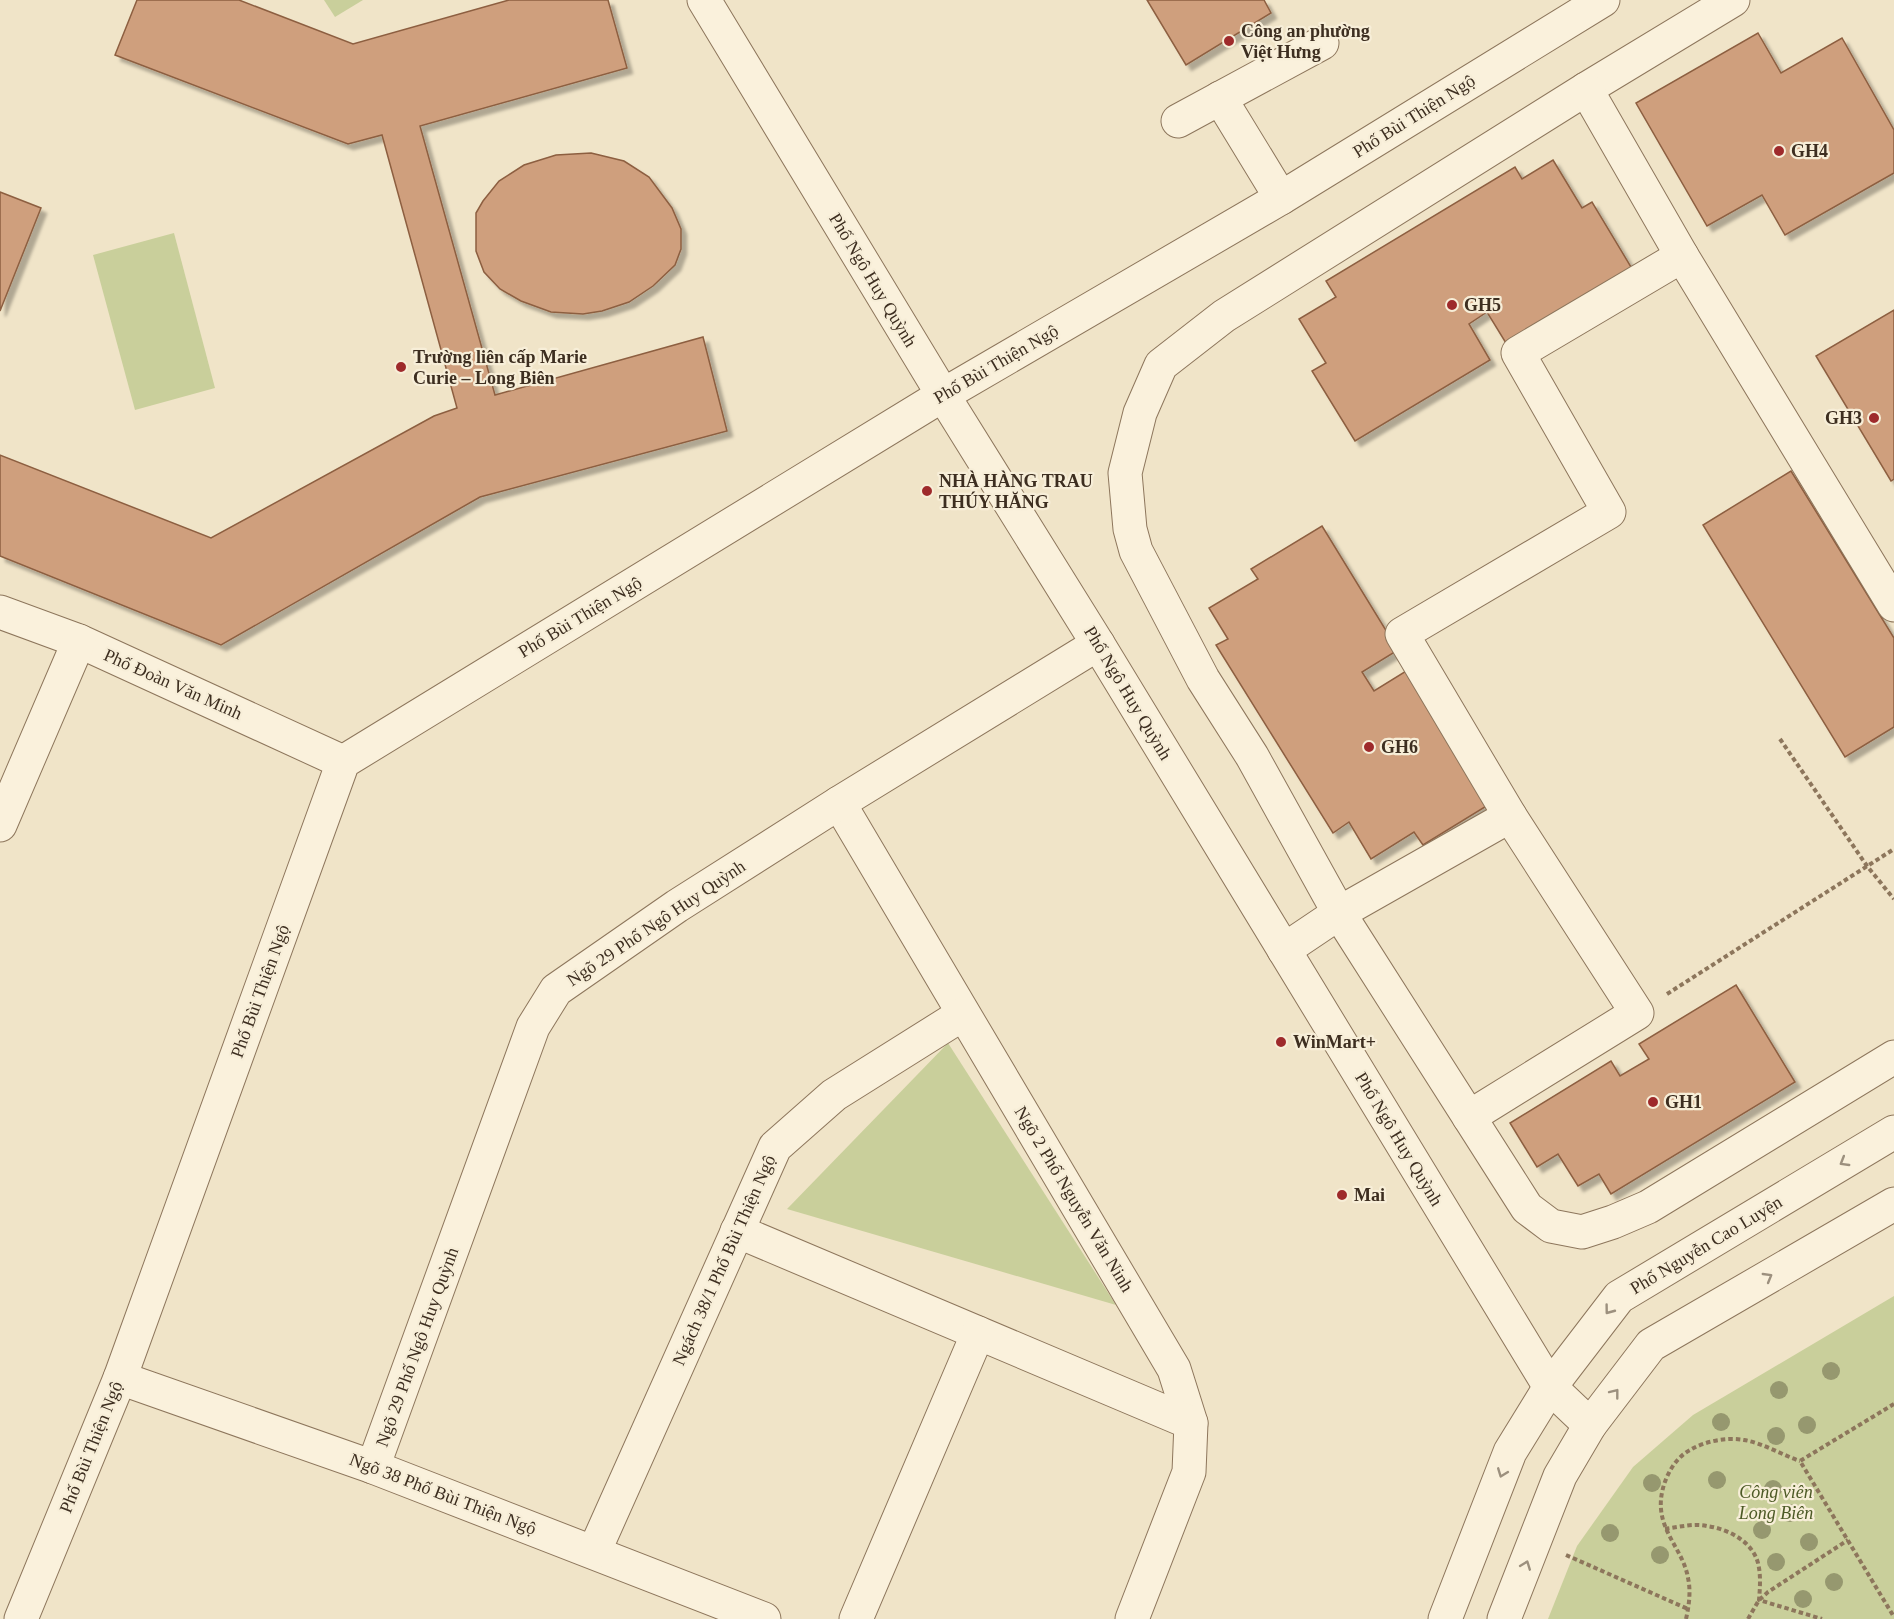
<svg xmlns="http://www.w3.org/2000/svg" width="1894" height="1619" font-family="'Times New Roman',serif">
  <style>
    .green { fill: #c9cf9b }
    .building { fill: #cf9f7d; stroke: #8d5f41; stroke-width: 1.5; filter: url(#shadow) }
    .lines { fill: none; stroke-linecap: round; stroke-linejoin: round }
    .minor-casing { stroke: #8d765c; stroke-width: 35 }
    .path { stroke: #8d765c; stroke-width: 4; stroke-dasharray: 4.5 3; stroke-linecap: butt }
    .minor { stroke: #faf1dc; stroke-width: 33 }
    .tree { fill: #96986f }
    .oneway { stroke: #9c907e }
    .poi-dot { fill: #9e2a2b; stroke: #f7eed8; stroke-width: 2 }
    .labels { text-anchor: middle; stroke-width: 4.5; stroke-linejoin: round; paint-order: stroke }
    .poi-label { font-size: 18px; font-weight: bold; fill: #3d2e20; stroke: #f7eed8; text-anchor: start }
    .street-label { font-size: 18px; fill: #3d2e20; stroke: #f7eed8 }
    .park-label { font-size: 18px; font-style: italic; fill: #4d5a26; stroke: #f7eed8 }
  </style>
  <defs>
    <filter id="shadow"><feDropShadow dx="5.5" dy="5.5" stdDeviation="1.5" flood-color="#0004"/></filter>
  </defs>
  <rect width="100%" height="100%" fill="#f0e4c8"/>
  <!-- green -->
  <g class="green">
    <path d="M324,0H363L335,17Z"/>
    <path d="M174,233L215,388L135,410L93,255Z"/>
    <path d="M948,1043L1116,1305L787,1209Z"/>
    <path d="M1894,1296V1619H1548L1577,1546L1633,1467L1693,1415Z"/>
  </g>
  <!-- building -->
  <g class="building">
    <path d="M137,0H239L353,44L509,0H608L627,68L420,126L495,395L703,337L727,431L480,497L221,645L0,556V455L211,538L434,416L457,408L382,135L348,144L115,55Z"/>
    <path d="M1147,0H1264L1271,13L1186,65Z"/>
    <path d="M1758,33L1781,73L1842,38L1894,130V173L1785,235L1762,195L1707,226L1636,103Z"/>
    <path d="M591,153L624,161L649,177L672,208L681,229V249L675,265L653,286L629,302L602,311L583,314L551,312L521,301L500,289L484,272L476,251V213L483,201L499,181L524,165L556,155Z"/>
    <path d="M1553,160L1582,208L1592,202L1634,272L1509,348L1487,312L1469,324L1490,360L1355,441L1312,371L1326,363L1299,319L1336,297L1326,281L1515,167L1522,179Z"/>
    <path d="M0,192L41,208L0,311Z"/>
    <path d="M1894,310V479L1891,481L1816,356Z"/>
    <path d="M1791,471L1894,638V727L1845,757L1703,525Z"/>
    <path d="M1322,526L1398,650L1362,672L1374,691L1411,668L1493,802L1423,845L1414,832L1371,859L1349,822L1333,833L1216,645L1228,639L1209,608L1258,579L1251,569Z"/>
    <path d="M1736,985L1795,1082L1611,1194L1599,1174L1578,1186L1558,1154L1537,1167L1510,1123L1611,1061L1620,1076L1649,1059L1639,1044Z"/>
  </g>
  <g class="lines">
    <!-- minor casing -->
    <g class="minor-casing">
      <g id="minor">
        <path d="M704,0L943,395L1098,644L1550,1387L1590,1425"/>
        <path d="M1733,0L1586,89L1224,316L1161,365L1140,413L1125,473L1130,529L1136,551L1203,679L1252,756L1339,913L1527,1208L1551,1226L1582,1232L1613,1222L1648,1207L1894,1057"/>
        <path d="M1586,89L1682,256L1894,605"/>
        <path d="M1220,98L1281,198"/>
        <path d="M1178,121L1322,43"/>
        <path d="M0,612L79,641L343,762"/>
        <path d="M839,803L1174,1369L1191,1423L1189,1472L1132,1619"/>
        <path d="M0,825L79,641"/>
        <path d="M1284,950L1339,913L1510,816"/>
        <path d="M1469,1117L1637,1013L1510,816L1402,634L1609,512L1518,353L1682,256"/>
        <path d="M737,1231L1191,1423"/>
        <path d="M120,1378L373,1467L764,1619"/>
        <path d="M373,1467L533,1027L556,990L677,906L839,803L1098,644"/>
        <path d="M594,1552L775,1147L834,1095L963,1014"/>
        <path d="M21,1619L120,1378L343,762L943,395L1281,198L1603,0"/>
        <path d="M856,1619L978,1333"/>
        <path d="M1445,1619L1510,1452L1550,1387L1619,1297L1894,1132"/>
        <path d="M1504,1619L1560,1476L1590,1425L1651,1345L1894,1204"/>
      </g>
    </g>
    <!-- path -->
    <g class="path">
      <path d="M1780,739L1867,866L1894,899"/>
      <path d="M1667,994L1894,849"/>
      <path d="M1894,1404L1800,1461L1894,1617"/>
      <path d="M1665,1529C1679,1527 1694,1523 1707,1526C1728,1529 1752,1541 1758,1563C1761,1575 1760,1588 1759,1600L1822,1619"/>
      <path d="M1566,1555L1688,1609"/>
      <path d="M1686,1619C1689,1606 1691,1591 1688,1578C1684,1553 1663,1535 1661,1509C1659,1488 1671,1460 1690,1450C1705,1441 1727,1437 1744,1440C1763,1443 1782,1455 1800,1461"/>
      <path d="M1748,1619L1759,1600L1768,1592L1848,1540"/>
    </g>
    <!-- minor -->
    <use href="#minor" class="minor"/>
  </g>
  <!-- trees -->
  <g class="tree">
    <circle cx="1831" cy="1371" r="9"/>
    <circle cx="1779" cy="1390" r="9"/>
    <circle cx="1721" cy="1422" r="9"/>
    <circle cx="1807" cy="1425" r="9"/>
    <circle cx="1776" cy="1436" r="9"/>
    <circle cx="1717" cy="1480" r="9"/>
    <circle cx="1652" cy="1483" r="9"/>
    <circle cx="1773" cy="1489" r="9"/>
    <circle cx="1790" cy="1513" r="9"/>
    <circle cx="1762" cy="1530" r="9"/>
    <circle cx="1610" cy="1533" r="9"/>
    <circle cx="1809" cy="1542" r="9"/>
    <circle cx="1660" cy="1555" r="9"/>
    <circle cx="1776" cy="1562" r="9"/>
    <circle cx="1834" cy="1582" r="9"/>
    <circle cx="1803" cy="1599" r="9"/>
  </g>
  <!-- one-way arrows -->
  <defs><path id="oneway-chevron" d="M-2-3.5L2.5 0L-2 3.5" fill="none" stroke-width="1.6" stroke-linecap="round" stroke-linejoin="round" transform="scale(1.5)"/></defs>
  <g class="oneway">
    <use href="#oneway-chevron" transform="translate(1844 1162) rotate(149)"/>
    <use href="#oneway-chevron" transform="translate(1768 1277) rotate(-30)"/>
    <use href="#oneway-chevron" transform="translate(1609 1310) rotate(127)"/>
    <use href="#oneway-chevron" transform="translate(1615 1393) rotate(-52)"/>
    <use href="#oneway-chevron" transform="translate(1502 1473) rotate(111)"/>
    <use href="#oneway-chevron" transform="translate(1526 1565) rotate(-69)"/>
  </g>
  <!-- markers -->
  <g class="poi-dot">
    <circle cx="1229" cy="41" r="6"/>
    <circle cx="1779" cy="151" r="6"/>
    <circle cx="1452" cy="305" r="6"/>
    <circle cx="401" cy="367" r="6"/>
    <circle cx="1874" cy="418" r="6"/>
    <circle cx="927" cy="491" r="6"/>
    <circle cx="1369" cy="747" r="6"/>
    <circle cx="1281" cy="1042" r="6"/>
    <circle cx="1653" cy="1102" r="6"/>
    <circle cx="1342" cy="1195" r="6"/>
  </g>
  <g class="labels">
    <!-- poi labels -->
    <g class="poi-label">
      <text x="1241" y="37">Công an phường<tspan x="1241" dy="21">Việt Hưng</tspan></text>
      <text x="1791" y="157">GH4</text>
      <text x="1464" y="311">GH5</text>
      <text x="413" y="363">Trường liên cấp Marie<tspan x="413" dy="21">Curie – Long Biên</tspan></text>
      <text x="1862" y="424" text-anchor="end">GH3</text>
      <text x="939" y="487">NHÀ HÀNG TRAU<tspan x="939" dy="21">THÚY HĂNG</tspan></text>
      <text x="1381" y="753">GH6</text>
      <text x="1293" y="1048">WinMart+</text>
      <text x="1665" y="1108">GH1</text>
      <text x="1354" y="1201">Mai</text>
    </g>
    <!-- street labels -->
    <g class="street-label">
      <text transform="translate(1414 116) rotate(-32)" y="6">Phố Bùi Thiện Ngộ</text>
      <text transform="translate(873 280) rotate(59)" y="6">Phố Ngô Huy Quỳnh</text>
      <text transform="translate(996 364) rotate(-30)" y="6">Phố Bùi Thiện Ngộ</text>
      <text transform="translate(580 617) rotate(-31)" y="6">Phố Bùi Thiện Ngộ</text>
      <text transform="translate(173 684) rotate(24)" y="6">Phố Đoàn Văn Minh</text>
      <text transform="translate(1128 693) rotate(59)" y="6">Phố Ngô Huy Quỳnh</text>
      <text transform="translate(656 923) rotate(-34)" y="6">Ngõ 29 Phố Ngô Huy Quỳnh</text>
      <text transform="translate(260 991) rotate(-70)" y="6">Phố Bùi Thiện Ngộ</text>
      <text transform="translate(1399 1139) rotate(59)" y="6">Phố Ngô Huy Quỳnh</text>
      <text transform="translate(1074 1199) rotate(59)" y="6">Ngõ 2 Phố Nguyễn Văn Ninh</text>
      <text transform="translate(1706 1245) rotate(-31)" y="6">Phố Nguyễn Cao Luyện</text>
      <text transform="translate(724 1260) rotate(-66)" y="6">Ngách 38/1 Phố Bùi Thiện Ngộ</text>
      <text transform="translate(417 1347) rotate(-70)" y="6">Ngõ 29 Phố Ngô Huy Quỳnh</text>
      <text transform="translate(91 1447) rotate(-68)" y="6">Phố Bùi Thiện Ngộ</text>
      <text transform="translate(443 1494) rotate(21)" y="6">Ngõ 38 Phố Bùi Thiện Ngộ</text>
    </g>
    <!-- park labels -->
    <g class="park-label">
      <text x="1776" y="1498">Công viên<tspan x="1776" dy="21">Long Biên</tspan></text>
    </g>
  </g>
</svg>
